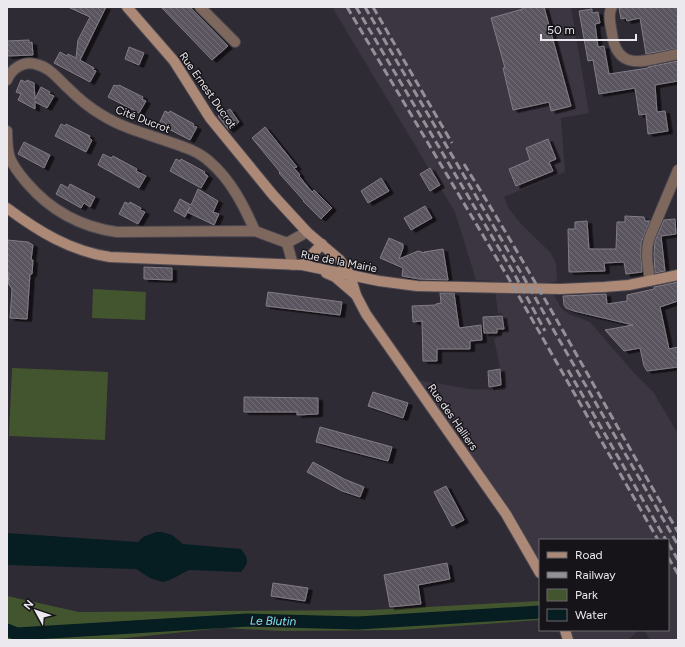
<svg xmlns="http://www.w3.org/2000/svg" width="685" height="647" font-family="Figtree,sans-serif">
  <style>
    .built { fill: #3c3542 }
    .park { fill: #43552e }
    .water { fill: #061d21 }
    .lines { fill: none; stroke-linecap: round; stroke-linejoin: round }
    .canal { stroke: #061d21; stroke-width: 13 }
    .building { fill: url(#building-back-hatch); stroke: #827c87; filter: url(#shadow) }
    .minor-casing { stroke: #4d4952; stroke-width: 12 }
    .secondary-casing { stroke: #4d4952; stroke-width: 12 }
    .minor { stroke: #7e685d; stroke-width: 10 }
    .secondary { stroke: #ac8977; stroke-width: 10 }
    .rail { stroke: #949097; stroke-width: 3; stroke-dasharray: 8 4; stroke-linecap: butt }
    .labels { text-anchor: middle; stroke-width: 3; stroke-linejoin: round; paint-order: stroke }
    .street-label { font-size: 11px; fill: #ebe8ee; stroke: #161418 }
    .water-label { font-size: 12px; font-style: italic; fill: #74e4f6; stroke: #161418 }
  </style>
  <defs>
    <pattern id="building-back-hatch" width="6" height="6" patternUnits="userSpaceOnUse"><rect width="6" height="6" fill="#5a555f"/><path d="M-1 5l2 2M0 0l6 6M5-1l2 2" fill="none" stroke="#726d76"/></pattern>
    <filter id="shadow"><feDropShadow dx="4.5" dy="2.5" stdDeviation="0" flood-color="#0009"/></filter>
  </defs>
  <rect width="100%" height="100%" fill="#2f2b34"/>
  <!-- built -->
  <g class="built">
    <path d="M332,7H571L589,113L561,118L565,172L504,197L509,209L522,225L550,252L556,263L557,281L547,283L561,308L569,314L590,322L634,373L654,393L678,434V640H650L644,630H668V540H540V563L510,509L418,380L469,389L505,390L494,339L504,332L502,313H498L494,281L476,280L455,212Z"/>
    <path d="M568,630H639L628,640H571Z"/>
  </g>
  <!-- park -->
  <g class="park">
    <path d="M93,289L146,292L145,320L92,318Z"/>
    <path d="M12,368L108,372L105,440L9,436Z"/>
    <path d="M7,596L79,612L371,610L540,601V620L400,630L282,631L223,628L107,640H7Z"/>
  </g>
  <!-- water -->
  <path class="water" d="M156,532H162L172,535L183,544L241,549C249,559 249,563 241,572L189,570L170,580L163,582L150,578L136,569L7,565V533L138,542L143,537Z"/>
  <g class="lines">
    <!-- canal -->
    <path class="canal" d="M7,630L17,634L248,620L358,623L540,612"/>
  </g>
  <!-- building -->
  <g class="building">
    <path d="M68,7H106L80,60L94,68L93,70L96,71L90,82L54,63L60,52L67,56L68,54L76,58L78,40L90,17Z"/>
    <path d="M161,7H190L228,46L212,60Z"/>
    <path d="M522,7H544L571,106L551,111L549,102L513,110L503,68H505L491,18L523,9Z"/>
    <path d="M625,7H678V48L646,54L640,18L627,21L626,18L621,19L619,8Z"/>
    <path d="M592,9V13L598,12L600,23L595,24L598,47L604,46L609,74L648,68V67L678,61V81L655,85L657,112L665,111L668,131L648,134L646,114L639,115L635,88L599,94L593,60L588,61L579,11Z"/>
    <path d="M29,40V43L32,42L33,55L7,56V41Z"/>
    <path d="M129,47L144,53L139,65L125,59Z"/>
    <path d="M21,80L26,82L27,80L34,83L35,99L41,87L50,92L49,94L54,96L47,108L35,102V109L18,100L21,94L16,92Z"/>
    <path d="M114,85L117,86L119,85L143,97L142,99L146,101L139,113L108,97Z"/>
    <path d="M230,109L239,122L229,130L218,116Z"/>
    <path d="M165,111L169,113L170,111L194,124L193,126L197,127L190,140L159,124Z"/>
    <path d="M61,124L65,126L66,124L90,136L89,138L92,140L86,152L55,136Z"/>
    <path d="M265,127L297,167L294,168L300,175L299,176L312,192L314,190L332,208L321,219L303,201H304L279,173L280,172L252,138Z"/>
    <path d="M548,139L556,159L549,162L553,171L516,186L509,169L530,160L526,148Z"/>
    <path d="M24,142L50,155L44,168L18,154Z"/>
    <path d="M103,154L111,158L113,156L137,169L136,171L146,176L139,188L98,165Z"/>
    <path d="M176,159L180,161L181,159L205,172L204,173L208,176L201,188L170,171Z"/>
    <path d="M430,168L440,185L430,191L420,174Z"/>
    <path d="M381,178L389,191L368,203L361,191Z"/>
    <path d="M61,184L68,188L70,184L95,197L90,207L84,203L81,208L56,194Z"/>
    <path d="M198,189L218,201L213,212L219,214L214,225L187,212L190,207L185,217L174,211L180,199L191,205Z"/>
    <path d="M125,202L129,204L130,202L141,208L140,210L145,212L138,224L119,214Z"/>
    <path d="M425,206L432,218L411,230L404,218Z"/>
    <path d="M625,216L644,217L645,221H650L641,243V255L642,272L626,274L624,262L604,263L605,271L569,272L568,229H575V222L587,221L589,249H616L617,222H625Z"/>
    <path d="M675,219L676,234L661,236L665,271L655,273L654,254L655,241L664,220Z"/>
    <path d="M389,238L403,244V248L399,259L418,251L425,253L424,252L443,249L448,280L419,279L402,276L403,268L380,258Z"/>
    <path d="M7,240L28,242L33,245L31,260H33L32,274H30L27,319L10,318L12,289L8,283L9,274H7Z"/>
    <path d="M144,267L172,268V280L144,279Z"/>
    <path d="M678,282V301L660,307L669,349L678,347V367L647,371L644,366L640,348L624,351L605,330L633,325L574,311L566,308L564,305L563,296L606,294L607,304L627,301V295L654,289V287Z"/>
    <path d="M268,292L342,302L340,315L266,306Z"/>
    <path d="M440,293H454L459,328L481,325L482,340L470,341V349H437V361H423L422,321L413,322L412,306L436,305V304L441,303Z"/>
    <path d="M502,316L504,329H497V333H484L483,317Z"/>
    <path d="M500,369L501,385L489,387L488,371Z"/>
    <path d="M373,392L408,403L403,418L368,406Z"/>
    <path d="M244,397L318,398V414L297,415V412H244Z"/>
    <path d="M320,427L392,447L388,461L316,442Z"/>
    <path d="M313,462L344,479L364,487L360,497L342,491L307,472Z"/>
    <path d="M446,486L464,520L452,526L434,492Z"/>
    <path d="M447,563L450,579L418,585L421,604L390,607L384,575Z"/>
    <path d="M273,583L308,588L305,601L271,596Z"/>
  </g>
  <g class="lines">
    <!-- minor casing -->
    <g class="minor-casing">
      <g id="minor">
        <path d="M200,7L235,42"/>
        <path d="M612,7C607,15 611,26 612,34C618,75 649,59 678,54"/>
        <path d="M7,80C11,69 23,61 35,64C50,67 58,79 69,89C79,99 90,108 102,115C121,127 143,133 164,140C181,146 197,150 210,162C231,180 244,206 255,231"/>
        <path d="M7,131C7,140 7,150 10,158C14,168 21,176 27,183C51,211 81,227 117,232L255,231L287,243"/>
        <path d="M287,243L307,232"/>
        <path d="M287,243L293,265"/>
        <path d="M650,281C648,266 645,253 649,239L678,170"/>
      </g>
    </g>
    <!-- secondary casing -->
    <g class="secondary-casing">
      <g id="secondary">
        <path d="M127,7L174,61L210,118L273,195L307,232L340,260L350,275L356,295L366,314L506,514L540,573"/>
        <path d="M7,208C38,231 70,251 110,257L302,265L379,281L417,286L561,289L604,287L629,285L678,275"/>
        <path d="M302,265L322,244"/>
        <path d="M326,273L335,277L356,295"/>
        <path d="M565,630L568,640"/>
      </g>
    </g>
    <!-- minor -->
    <use href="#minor" class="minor"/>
    <!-- secondary -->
    <use href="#secondary" class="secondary"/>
    <!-- rail -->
    <g class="rail">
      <path d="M347,7L509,279L658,540"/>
      <path d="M356,7L516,277L545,331"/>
      <path d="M365,7L524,278L557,336L678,545"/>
      <path d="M373,7L452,143"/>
      <path d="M464,164C539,284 606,409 678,532"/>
      <path d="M568,370L666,540"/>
      <path d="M668,543L678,560"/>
      <path d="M668,557L678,574"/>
    </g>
  </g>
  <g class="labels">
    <!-- street labels -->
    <g class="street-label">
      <text transform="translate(208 90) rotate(55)" y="4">Rue Ernest Ducrot</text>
      <text transform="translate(143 119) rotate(21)" y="4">Cité Ducrot</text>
      <text transform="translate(339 261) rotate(11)" y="4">Rue de la Mairie</text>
      <text transform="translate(453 417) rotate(55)" y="4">Rue des Halliers</text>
    </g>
    <!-- water labels -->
    <g class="water-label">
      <text transform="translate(273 621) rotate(1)" y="4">Le Blutin</text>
    </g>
  </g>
  <!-- border -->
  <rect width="685" height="647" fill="none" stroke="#ebe8ee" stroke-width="16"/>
  <!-- legend -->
  <rect x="539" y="539" width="130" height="92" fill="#161418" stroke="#6b696e"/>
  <rect x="547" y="552" width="20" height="6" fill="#ac8977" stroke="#6b696e"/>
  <text x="575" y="559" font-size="12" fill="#ebe8ee">Road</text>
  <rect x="547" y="572" width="20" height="6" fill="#949097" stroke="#6b696e"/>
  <text x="575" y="579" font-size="12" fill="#ebe8ee">Railway</text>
  <rect x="547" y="589" width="20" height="12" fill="#43552e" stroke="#6b696e"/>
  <text x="575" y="599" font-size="12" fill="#ebe8ee">Park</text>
  <rect x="547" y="609" width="20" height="12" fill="#061d21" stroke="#6b696e"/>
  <text x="575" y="619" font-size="12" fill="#ebe8ee">Water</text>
  <!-- north arrow -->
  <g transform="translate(36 611) rotate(310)" stroke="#161418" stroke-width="3" paint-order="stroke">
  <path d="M0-3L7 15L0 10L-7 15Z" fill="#ebe8ee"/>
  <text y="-6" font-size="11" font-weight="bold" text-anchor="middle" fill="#ebe8ee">N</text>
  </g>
  <!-- scale -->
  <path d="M541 34v6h95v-6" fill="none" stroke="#ebe8ee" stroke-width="2"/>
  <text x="547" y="34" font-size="12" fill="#ebe8ee" stroke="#161418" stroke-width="3" paint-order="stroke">50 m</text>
</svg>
